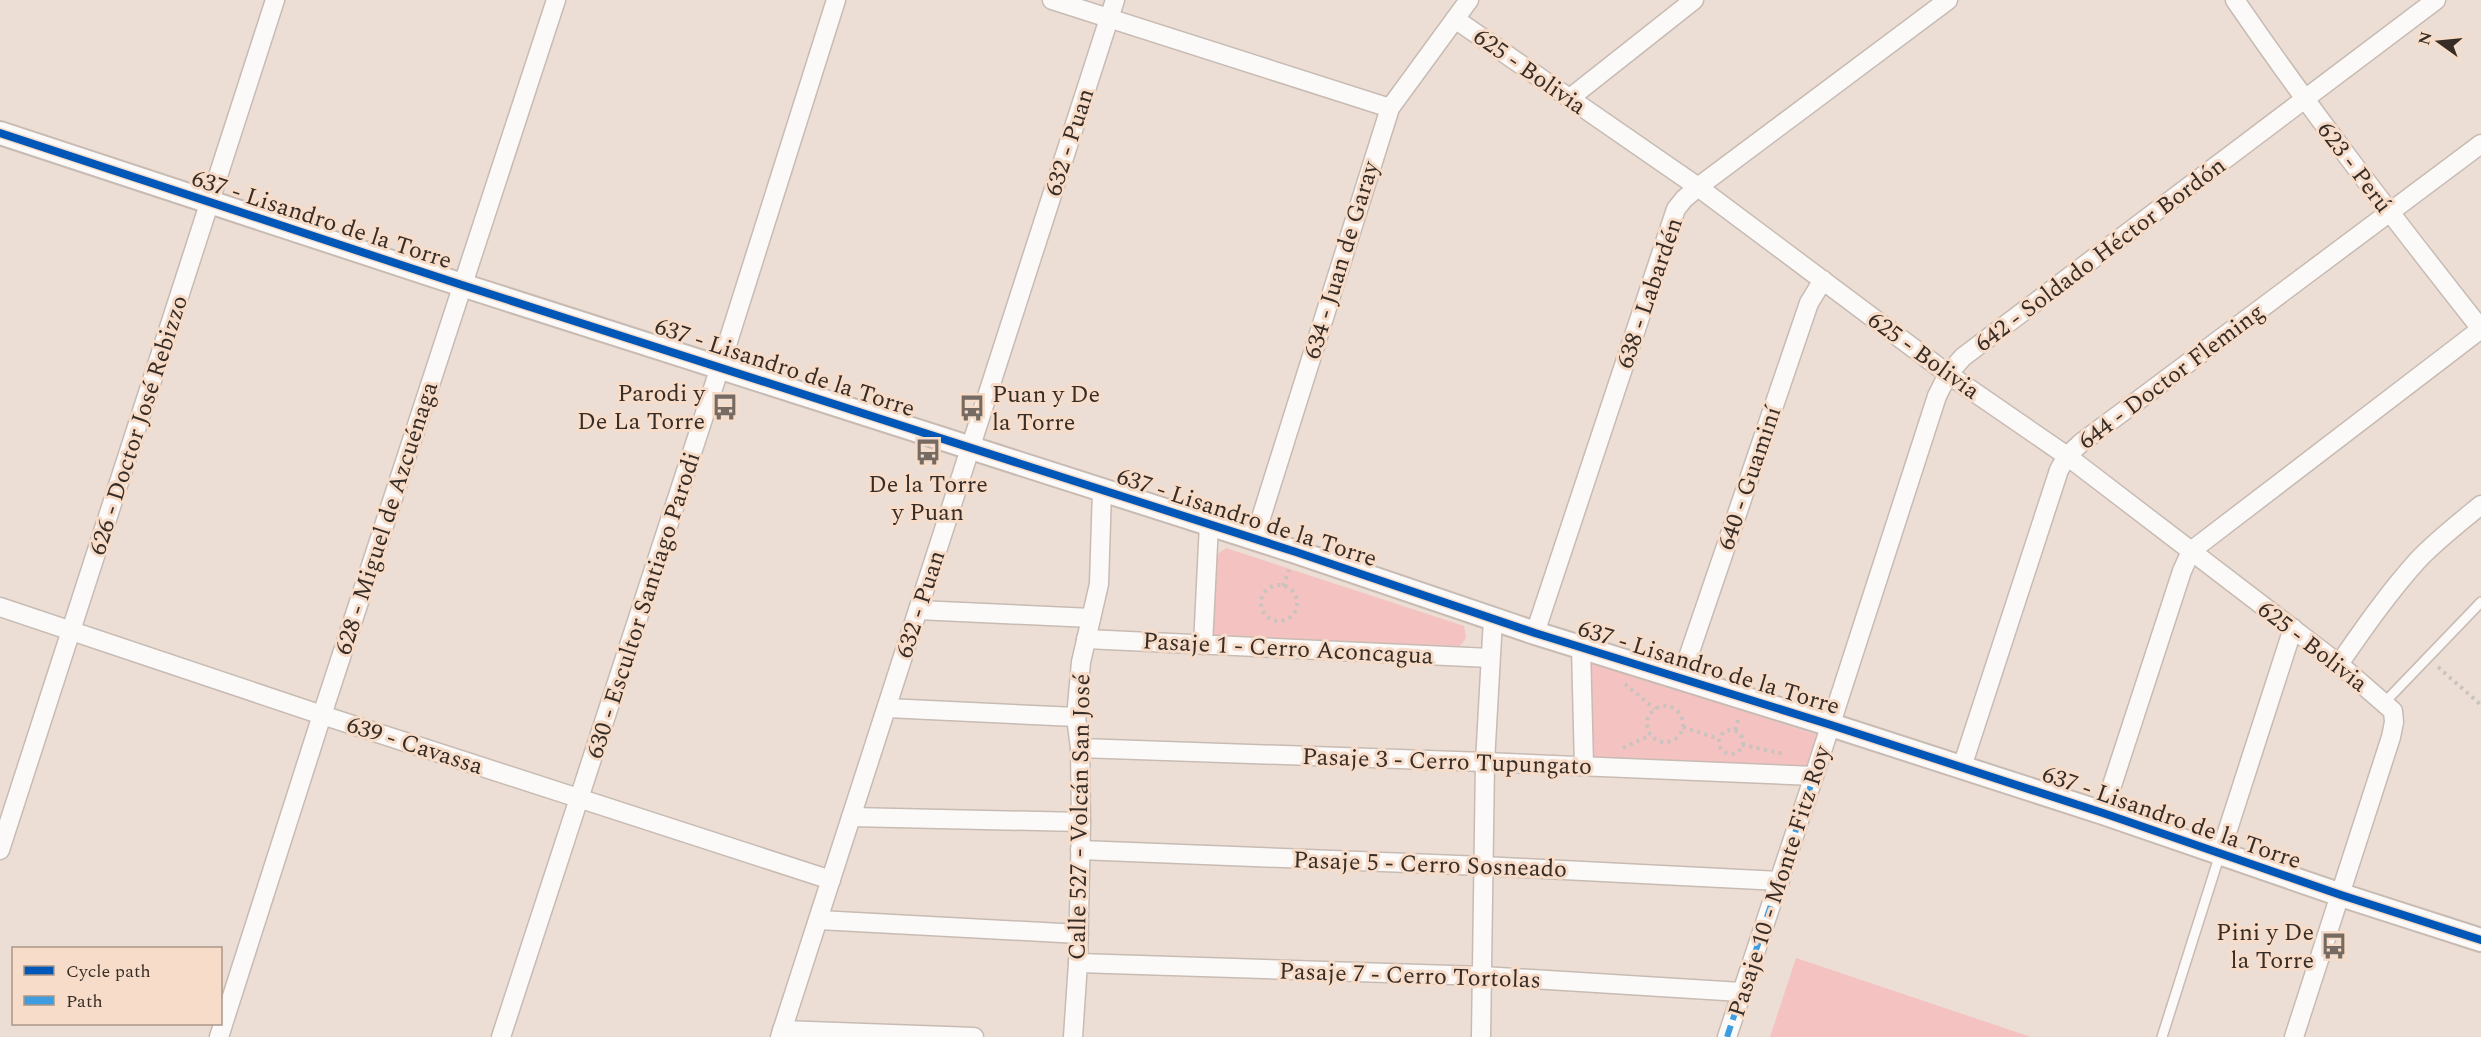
<svg xmlns="http://www.w3.org/2000/svg" width="2481" height="1037" font-family="Spectral,serif">
  <style>
    .green { fill: #f4c2c1 }
    .lines { fill: none; stroke-linecap: round; stroke-linejoin: round }
    .service-casing { stroke: #c7bbb3; stroke-width: 12 }
    .minor-casing { stroke: #c7bbb3; stroke-width: 21 }
    .tertiary-casing { stroke: #c7bbb3; stroke-width: 26 }
    .path { stroke: #c9c3bf; stroke-width: 4; stroke-dasharray: 3 4.5; stroke-linecap: butt }
    .service { stroke: #fcfaf9; stroke-width: 9 }
    .minor { stroke: #fcfaf9; stroke-width: 18 }
    .tertiary { stroke: #fcfaf9; stroke-width: 22 }
    .quiet { stroke: #3e9de0; stroke-width: 6; stroke-dasharray: 12 6; stroke-linecap: butt }
    .cycleway-casing { stroke: #f7ddc9; stroke-width: 11 }
    .cycleway { stroke: #0057b8; stroke-width: 8 }
    .labels { text-anchor: middle; stroke-width: 6; stroke-linejoin: round; paint-order: stroke }
    .street-label { font-size: 24px; fill: #372d26; stroke: #f7ddc9 }
    .poi-label { font-size: 24px; fill: #372d26; stroke: #f7ddc9; text-anchor: end }
  </style>
  <rect width="100%" height="100%" fill="#ecded4"/>
  <!-- green -->
  <g class="green">
    <path d="M1226,548L1464,626L1466,638L1460,646L1213,638L1216,555Z"/>
    <path d="M1586,659L1817,735L1805,770L1590,758Z"/>
    <path d="M1796,958L2031,1037H1770Z"/>
  </g>
  <g class="lines">
    <!-- service casing -->
    <g class="service-casing">
      <g id="service">
        <path d="M2384,703L2481,602"/>
        <path d="M2162,1037L2220,854"/>
      </g>
    </g>
    <!-- minor casing -->
    <g class="minor-casing">
      <g id="minor">
        <path d="M1052,0L1390,108"/>
        <path d="M2235,0C2313,114 2396,221 2481,329"/>
        <path d="M1455,19L1698,187L1948,374L2067,456L2339,664L2393,711L2394,722L2391,737L2294,1037"/>
        <path d="M1570,98L1694,0"/>
        <path d="M1254,540L1390,108L1469,0"/>
        <path d="M0,607L322,715L831,880"/>
        <path d="M918,610L1091,618"/>
        <path d="M1535,633L1676,209L1684,199L1698,187L1948,0"/>
        <path d="M1086,639L1490,658"/>
        <path d="M1203,645L1209,524"/>
        <path d="M1581,647L1584,766"/>
        <path d="M2339,664C2364,628 2389,592 2418,560C2437,540 2459,523 2481,505"/>
        <path d="M1681,678L1809,303L1823,280"/>
        <path d="M887,708L1076,717"/>
        <path d="M1080,748L1485,762L1814,776"/>
        <path d="M1962,767L2059,470L2067,456L2081,443L2481,144"/>
        <path d="M2103,813L2182,571L2191,551L2481,329"/>
        <path d="M851,817L1081,822"/>
        <path d="M0,850L275,0"/>
        <path d="M1080,850L1483,866L1780,881"/>
        <path d="M2220,854L2293,628"/>
        <path d="M819,920L1079,934"/>
        <path d="M1078,963L1483,976L1741,992"/>
        <path d="M782,1030L974,1037"/>
        <path d="M219,1037L322,715L556,0"/>
        <path d="M501,1037L720,367L836,0"/>
        <path d="M780,1037L1115,0"/>
        <path d="M1073,1037L1078,963L1081,822L1080,748L1076,717L1081,662L1099,584L1102,491"/>
        <path d="M1481,1037L1485,762L1493,619"/>
        <path d="M1727,1037L1814,776L1937,396L1948,374L1963,357L2436,0"/>
      </g>
    </g>
    <!-- tertiary casing -->
    <g class="tertiary-casing">
      <path id="tertiary" d="M0,133L462,285L1296,552L1535,633L1831,725L2103,813L2341,895L2481,940"/>
    </g>
    <!-- path -->
    <g class="path">
      <circle cx="1279" cy="603" r="18"/>
      <path d="M1283,586L1289,570"/>
      <path d="M2438,667L2481,705"/>
      <path d="M1625,684L1655,709"/>
      <circle cx="1665" cy="724" r="18"/>
      <path d="M1683,727L1719,739"/>
      <path d="M1735,730L1739,717"/>
      <circle cx="1731" cy="742" r="12"/>
      <path d="M1742,745L1785,754"/>
      <path d="M1623,748L1651,735"/>
    </g>
    <!-- service -->
    <use href="#service" class="service"/>
    <!-- minor -->
    <use href="#minor" class="minor"/>
    <!-- tertiary -->
    <use href="#tertiary" class="tertiary"/>
    <!-- quiet -->
    <path class="quiet" d="M1727,1037L1814,776"/>
    <!-- cycleway casing -->
    <g class="cycleway-casing">
      <path id="cycleway" d="M0,133L462,285L1296,552L1535,633L1831,725L2103,813L2341,895L2481,940"/>
    </g>
    <!-- cycleway -->
    <use href="#cycleway" class="cycleway"/>
  </g>
  <!-- icons -->
  <defs>
    <g id="bus-bare" transform="scale(2.07)"><path d="M-5-6H5V4H4V6H2V4H-2V6H-4V4H-5ZM-3.5-4V0h7V-4ZM-3.5 1.2v1.5H-2V1.2ZM2 1.2v1.5H3.5V1.2Z" fill="#766b63" stroke="#f7ddc9" stroke-width="2.5" paint-order="stroke"/></g>
  </defs>
  <g fill-rule="evenodd">
    <use href="#bus-bare" x="725" y="407"/>
    <use href="#bus-bare" x="972" y="408"/>
    <use href="#bus-bare" x="928" y="452"/>
    <use href="#bus-bare" x="2334" y="946"/>
  </g>
  <g class="labels">
    <!-- street labels -->
    <g class="street-label">
      <text transform="translate(1530 71) rotate(35)" y="8">625 - Bolivia</text>
      <text transform="translate(1069 142) rotate(-72)" y="8">632 - Puan</text>
      <text transform="translate(2355 167) rotate(53)" y="8">623 - Perú</text>
      <text transform="translate(322 219) rotate(18)" y="8">637 - Lisandro de la Torre</text>
      <text transform="translate(2100 254) rotate(-37)" y="8">642 - Soldado Héctor Bordón</text>
      <text transform="translate(1341 260) rotate(-73)" y="8">634 - Juan de Garay</text>
      <text transform="translate(1649 293) rotate(-71)" y="8">638 - Labardén</text>
      <text transform="translate(1924 355) rotate(36)" y="8">625 - Bolivia</text>
      <text transform="translate(785 367) rotate(18)" y="8">637 - Lisandro de la Torre</text>
      <text transform="translate(2171 376) rotate(-37)" y="8">644 - Doctor Fleming</text>
      <text transform="translate(138 425) rotate(-72)" y="8">626 - Doctor José Rebizzo</text>
      <text transform="translate(1749 478) rotate(-71)" y="8">640 - Guaminí</text>
      <text transform="translate(1247 517) rotate(18)" y="8">637 - Lisandro de la Torre</text>
      <text transform="translate(386 518) rotate(-72)" y="8">628 - Miguel de Azcuénaga</text>
      <text transform="translate(920 604) rotate(-72)" y="8">632 - Puan</text>
      <text transform="translate(643 605) rotate(-72)" y="8">630 - Escultor Santiago Parodi</text>
      <text transform="translate(2313 646) rotate(38)" y="8">625 - Bolivia</text>
      <text transform="translate(1288 648) rotate(3)" y="8">Pasaje 1 - Cerro Aconcagua</text>
      <text transform="translate(1709 667) rotate(17)" y="8">637 - Lisandro de la Torre</text>
      <text transform="translate(415 745) rotate(18)" y="8">639 - Cavassa</text>
      <text transform="translate(1447 761) rotate(2)" y="8">Pasaje 3 - Cerro Tupungato</text>
      <text transform="translate(1079 817) rotate(-89)" y="8">Calle 527 - Volcán San José</text>
      <text transform="translate(2172 817) rotate(19)" y="8">637 - Lisandro de la Torre</text>
      <text transform="translate(1430 864) rotate(2)" y="8">Pasaje 5 - Cerro Sosneado</text>
      <text transform="translate(1779 881) rotate(-72)" y="8">Pasaje 10 - Monte Fitz Roy</text>
      <text transform="translate(1410 975) rotate(2)" y="8">Pasaje 7 - Cerro Tortolas</text>
    </g>
    <!-- poi labels -->
    <g class="poi-label">
      <text x="705" y="401">Parodi y<tspan x="705" dy="28">De La Torre</tspan></text>
      <text x="992" y="402" text-anchor="start">Puan y De<tspan x="992" dy="28">la Torre</tspan></text>
      <text x="928" y="492" text-anchor="middle">De la Torre<tspan x="928" dy="28">y Puan</tspan></text>
      <text x="2314" y="940">Pini y De<tspan x="2314" dy="28">la Torre</tspan></text>
    </g>
  </g>
  <!-- legend -->
  <rect x="12" y="947" width="210" height="78" fill="#f7ddc9" stroke="#aa9788" stroke-width="1.5"/>
  <rect x="24" y="966" width="30" height="9" fill="#0057b8" stroke="#aa9788" stroke-width="1.5"/>
  <text x="66" y="977" font-size="18" fill="#372d26">Cycle path</text>
  <rect x="24" y="996" width="30" height="9" fill="#3e9de0" stroke="#aa9788" stroke-width="1.5"/>
  <text x="66" y="1007" font-size="18" fill="#372d26">Path</text>
  <!-- north arrow -->
  <g transform="translate(2439 42) rotate(285)" stroke="#f7ddc9" stroke-width="4.5" paint-order="stroke">
  <path d="M0-4.5L10 22L0 15L-10 22Z" fill="#372d26"/>
  <text y="-9" font-size="16" font-weight="bold" text-anchor="middle" fill="#372d26">N</text>
  </g>
</svg>
